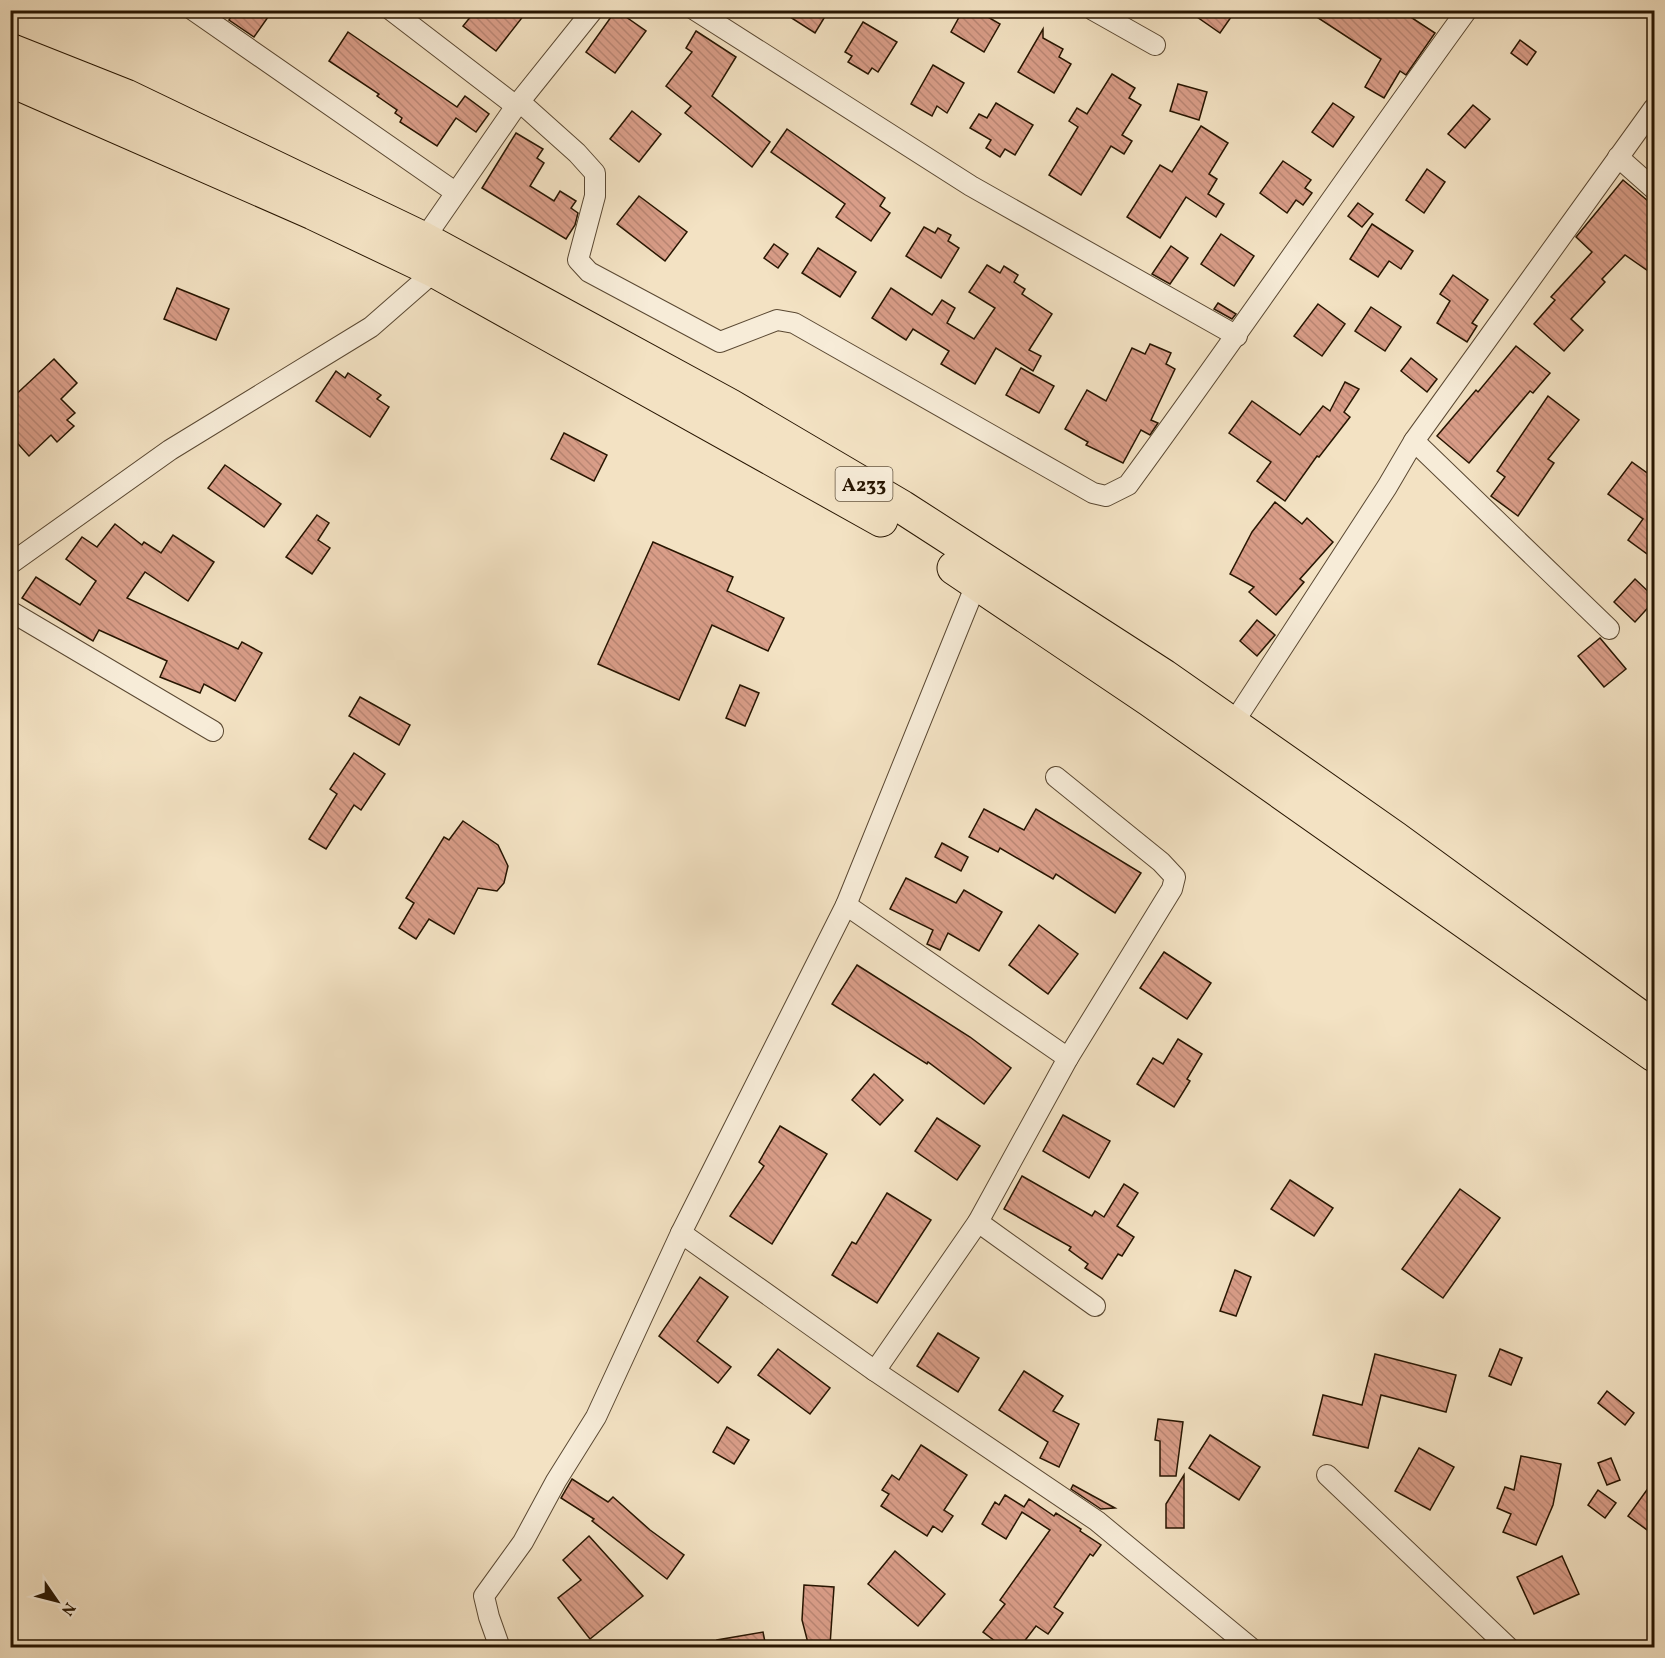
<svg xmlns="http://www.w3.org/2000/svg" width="1665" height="1658" font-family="Vollkorn,serif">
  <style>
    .building { fill: url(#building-back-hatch); stroke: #271501; stroke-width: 1.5 }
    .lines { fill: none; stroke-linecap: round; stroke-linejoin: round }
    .street-casing { stroke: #5a4832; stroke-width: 22 }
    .highway-casing { stroke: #271501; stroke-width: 35 }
    .street { stroke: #f7ecd8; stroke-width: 20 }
    .highway { stroke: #f3e2c3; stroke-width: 33 }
    .labels { text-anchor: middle; stroke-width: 6; stroke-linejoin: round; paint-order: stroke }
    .shield { fill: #f7ecd8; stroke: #655642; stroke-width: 1.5 }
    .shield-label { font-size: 20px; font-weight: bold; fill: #271501 }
  </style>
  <defs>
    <pattern id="building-back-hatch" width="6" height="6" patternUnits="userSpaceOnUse" patternTransform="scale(1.5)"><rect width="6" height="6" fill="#d99d88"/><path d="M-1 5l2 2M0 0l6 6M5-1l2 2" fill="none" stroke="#ba8674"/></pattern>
  </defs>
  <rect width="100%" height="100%" fill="#f3e2c3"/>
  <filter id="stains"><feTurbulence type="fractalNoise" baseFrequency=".00333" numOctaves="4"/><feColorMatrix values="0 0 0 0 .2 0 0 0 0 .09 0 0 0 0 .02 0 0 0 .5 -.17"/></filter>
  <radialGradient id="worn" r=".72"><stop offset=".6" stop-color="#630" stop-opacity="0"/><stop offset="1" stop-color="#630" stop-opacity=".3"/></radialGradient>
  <!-- building -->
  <g class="building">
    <path d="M235,10H273L254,37L229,20Z"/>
    <path d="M476,10H528L496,51L463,26Z"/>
    <path d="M616,10L646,31L615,73L586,52Z"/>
    <path d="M779,10H829L815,33Z"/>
    <path d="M963,10H976L1000,24L984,52L951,32Z"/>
    <path d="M1187,10H1236L1220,33Z"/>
    <path d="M1306,10H1400L1435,33L1406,75L1400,71L1384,98L1365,87L1381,59Z"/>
    <path d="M863,22L897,42L878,72L872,68L868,74L848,62L852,56L845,52Z"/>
    <path d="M1043,29V38L1063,49L1059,57L1071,64L1054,93L1018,72Z"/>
    <path d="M696,31L736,57L712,96L770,142L752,167L685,113L691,106L666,86L692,52L686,48Z"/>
    <path d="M348,32L457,107L465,96L489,114L476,132L456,118L437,146L400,122L402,118L395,113L397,110L377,96L379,94L329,61Z"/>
    <path d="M1520,40L1536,52L1527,65L1511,53Z"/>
    <path d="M933,65L964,83L947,113L937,106L932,116L911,104Z"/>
    <path d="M1112,74L1135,88L1129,98L1141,105L1122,135L1132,141L1124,154L1111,146L1081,195L1049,175L1078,127L1069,121L1077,108L1087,114Z"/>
    <path d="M1178,84L1207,92L1199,120L1170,111Z"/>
    <path d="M996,103L1033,125L1015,155L1005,149L1000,157L986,148L991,140L970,128L979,114L987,118Z"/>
    <path d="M1333,103L1354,117L1333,147L1312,132Z"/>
    <path d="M1473,105L1490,119L1465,148L1448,134Z"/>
    <path d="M632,111L661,134L639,162L610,139Z"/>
    <path d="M1201,126L1228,143L1209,174L1217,179L1208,194L1224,204L1216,217L1186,197L1160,238L1127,217L1160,165L1172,172Z"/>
    <path d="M787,129L885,198L880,206L890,213L871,241L836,217L845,204L771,152Z"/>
    <path d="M516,133L543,149L537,158L544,163L530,186L554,201L560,191L576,201L571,208L578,213L575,225L566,239L482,188Z"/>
    <path d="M1283,161L1311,180L1305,188L1312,193L1303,205L1296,200L1287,213L1260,193Z"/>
    <path d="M1427,169L1445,182L1424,213L1406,200Z"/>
    <path d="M1623,180L1654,206V275L1625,255L1602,279L1605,282L1571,319L1583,330L1564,351L1534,324L1555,300L1551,297L1592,252L1576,237Z"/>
    <path d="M639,196L687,232L665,261L617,224Z"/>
    <path d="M1358,203L1373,214L1362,227L1348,216Z"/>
    <path d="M1372,224L1413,251L1401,269L1389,261L1378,277L1350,259Z"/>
    <path d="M924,227L935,233L938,228L951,235L948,241L959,248L941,278L906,256Z"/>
    <path d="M1221,234L1254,256L1234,286L1201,264Z"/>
    <path d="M774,244L788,254L778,268L764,258Z"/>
    <path d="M1171,246L1188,258L1170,284L1152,274Z"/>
    <path d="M818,248L856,272L840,297L802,273Z"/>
    <path d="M987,265L1000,273L1004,266L1018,275L1014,282L1025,289L1022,294L1052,314L1029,350L1041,356L1033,371L996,348L975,384L941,364L949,351L913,329L906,340L872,318L891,288L932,315L942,300L955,308L947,323L974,339L995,308L969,292Z"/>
    <path d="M1453,275L1488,300L1472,323L1477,326L1467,342L1437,323L1450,301L1440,294Z"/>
    <path d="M177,288L229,309L216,340L164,319Z"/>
    <path d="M1218,303L1236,314L1232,319L1214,309Z"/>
    <path d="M1318,304L1345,324L1322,356L1294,336Z"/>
    <path d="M1371,307L1401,327L1385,351L1355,331Z"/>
    <path d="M1150,344L1171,353L1166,364L1175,369L1151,420L1158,423L1150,435L1141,430L1123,463L1086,445L1088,442L1065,429L1087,390L1106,401L1132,348L1145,354Z"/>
    <path d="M1516,346L1550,373L1533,393L1530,391L1469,463L1437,436L1476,390L1478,392Z"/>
    <path d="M1411,358L1437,379L1427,392L1401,371Z"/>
    <path d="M54,359L77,383L61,399L75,413L67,420L74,426L57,442L51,435L29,456L10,435V400Z"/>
    <path d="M1021,368L1054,386L1039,413L1006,395Z"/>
    <path d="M336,371L345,378L348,373L381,395L377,399L389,407L370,437L316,401Z"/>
    <path d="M1345,382L1359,389L1344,412L1350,417L1319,457L1317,456L1285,501L1257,481L1271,462L1229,433L1252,401L1300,435L1323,406L1330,411Z"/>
    <path d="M1548,396L1579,420L1548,459L1554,463L1518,516L1491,496L1505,477L1497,471Z"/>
    <path d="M564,433L607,455L594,481L551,459Z"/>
    <path d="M1632,462L1654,478V559L1628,540L1643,519L1608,494Z"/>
    <path d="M225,465L281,504L264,527L208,488Z"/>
    <path d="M1275,502L1302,524L1307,518L1333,542L1300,579L1304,582L1276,615L1249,592L1254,587L1230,574L1252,532Z"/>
    <path d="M317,515L329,523L318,540L330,548L312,574L286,557Z"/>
    <path d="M115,524L142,545L144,542L161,553L173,535L214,562L188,601L145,572L127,598L238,649L242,642L262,653L235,701L204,684L200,693L160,677L167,661L99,630L93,641L22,598L36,577L80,605L96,581L66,559L82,537L97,547Z"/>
    <path d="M653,542L733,577L727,591L784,618L768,651L712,625L679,700L598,664Z"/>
    <path d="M1635,579L1654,597V601L1635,622L1614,602Z"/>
    <path d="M1257,620L1275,635L1257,656L1240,641Z"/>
    <path d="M1600,638L1626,669L1604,687L1578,656Z"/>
    <path d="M740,685L759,693L745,726L726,718Z"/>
    <path d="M360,697L410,725L399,745L349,716Z"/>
    <path d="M354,753L385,774L361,810L354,805L326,849L309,839L337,794L330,789Z"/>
    <path d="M984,809L1024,830L1036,809L1141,873L1115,913L1056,874L1053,879L1000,848L998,852L969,837Z"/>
    <path d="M463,821L498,845L508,866L504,883L497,891L478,888L454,934L429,919L416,939L399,928L414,903L406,898L444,837L449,840Z"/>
    <path d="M942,843L968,857L961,871L935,857Z"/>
    <path d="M906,878L956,903L964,890L1002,912L979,951L948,933L940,950L927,944L933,930L890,909Z"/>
    <path d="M1039,925L1078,954L1048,994L1009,965Z"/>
    <path d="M1164,952L1211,983L1187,1019L1140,988Z"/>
    <path d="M857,965L970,1037L1011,1068L984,1104L928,1062L927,1064L832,1004Z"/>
    <path d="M1178,1039L1202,1054L1187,1079L1190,1081L1174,1107L1137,1084L1153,1058L1163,1064Z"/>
    <path d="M874,1074L903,1100L880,1125L852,1100Z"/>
    <path d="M1063,1115L1110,1141L1089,1178L1043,1151Z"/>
    <path d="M937,1118L980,1146L957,1180L915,1151Z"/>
    <path d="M780,1126L827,1154L772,1244L730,1216L764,1166L759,1162Z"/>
    <path d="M1022,1176L1092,1216L1095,1211L1104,1217L1124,1184L1138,1193L1117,1226L1134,1237L1122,1256L1118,1254L1102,1279L1085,1268L1088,1264L1069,1250L1071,1247L1004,1209Z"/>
    <path d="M1290,1180L1333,1208L1314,1236L1271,1209Z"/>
    <path d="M1460,1189L1500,1218L1443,1298L1402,1269Z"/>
    <path d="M887,1193L931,1220L877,1303L832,1275L852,1242L856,1244Z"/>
    <path d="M1235,1270L1251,1277L1236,1316L1220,1311Z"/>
    <path d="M700,1277L728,1297L697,1341L731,1367L718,1383L659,1336Z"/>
    <path d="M938,1333L979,1358L958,1392L917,1366Z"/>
    <path d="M778,1349L830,1388L810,1414L758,1375Z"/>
    <path d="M1500,1349L1522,1358L1511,1385L1489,1376Z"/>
    <path d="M1375,1354L1456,1375L1446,1412L1381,1395L1368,1448L1313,1435L1323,1395L1362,1405Z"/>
    <path d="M1024,1371L1063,1396L1053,1411L1079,1424L1059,1467L1040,1458L1048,1442L999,1410Z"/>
    <path d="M1607,1391L1634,1413L1625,1425L1598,1403Z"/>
    <path d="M1158,1419L1183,1422L1176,1476H1160V1441L1155,1440Z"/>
    <path d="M727,1427L749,1440L734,1464L713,1452Z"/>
    <path d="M1210,1435L1260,1467L1239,1500L1189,1468Z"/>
    <path d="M921,1445L967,1475L944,1510L953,1516L942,1532L933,1526L927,1536L881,1506L889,1494L882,1490L892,1475L899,1480Z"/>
    <path d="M1419,1448L1454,1467L1430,1510L1395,1491Z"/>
    <path d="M1521,1456L1561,1464L1553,1505L1536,1545L1503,1532L1511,1514L1497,1508L1505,1487L1514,1490Z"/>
    <path d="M1611,1458L1620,1480L1607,1485L1598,1463Z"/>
    <path d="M1184,1475V1528H1166V1504Z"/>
    <path d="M572,1479L608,1502L613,1497L650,1530L684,1555L667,1579L592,1521L594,1519L561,1498Z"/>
    <path d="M1654,1480V1535L1628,1516Z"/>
    <path d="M1073,1485L1115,1508L1101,1509L1071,1489Z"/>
    <path d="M1598,1490L1616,1503L1605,1518L1588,1505Z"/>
    <path d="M1005,1495L1024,1507L1029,1499L1054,1516L1056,1513L1081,1529L1080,1531L1101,1545L1093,1556L1090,1554L1054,1607L1063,1613L1048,1634L1036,1626L1020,1647H1003L983,1632L1005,1604L1000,1600L1050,1530L1022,1512L1006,1539L982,1524L995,1502L999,1505Z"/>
    <path d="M589,1536L643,1596L590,1639L558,1598L581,1580L563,1560Z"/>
    <path d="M895,1551L945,1594L918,1626L868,1584Z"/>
    <path d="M1562,1556L1579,1594L1534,1614L1517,1577Z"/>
    <path d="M804,1585L834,1587L830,1645L809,1647L802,1620Z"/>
    <path d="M763,1632L766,1647H717V1640Z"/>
  </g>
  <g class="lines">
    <!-- street casing -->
    <g class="street-casing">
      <g id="street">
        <path d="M193,10L455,192"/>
        <path d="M391,10L516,106"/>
        <path d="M695,10L971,186L1237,336"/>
        <path d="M1093,10L1155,45"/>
        <path d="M520,102L577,153L595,173V196L578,260L589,272L720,342L777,320L794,323L1093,493L1106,496L1128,485C1243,328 1352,168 1467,10"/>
        <path d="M1618,157L1654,189"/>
        <path d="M424,239L516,106L593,10"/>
        <path d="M1414,441L1609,629"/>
        <path d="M10,564L170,450L371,327L435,271"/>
        <path d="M10,611L213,731"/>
        <path d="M1232,725L1387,487L1414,441L1654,108"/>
        <path d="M846,905L1068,1058"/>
        <path d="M978,1222L1095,1306"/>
        <path d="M681,1233L875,1371L1097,1521L1251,1648"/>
        <path d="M875,1371L978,1222L1068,1058L1172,889L1175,877L1161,862L1056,777"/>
        <path d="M1327,1475L1509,1648"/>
        <path d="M500,1648L489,1617L484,1596L523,1542L556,1481L596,1417L681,1233L846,905L977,582"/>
      </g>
    </g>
    <!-- highway casing -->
    <g class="highway-casing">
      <g id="highway">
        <path d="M10,50L126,96L424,239L729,405L902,507L1164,676L1395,838L1654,1027"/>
        <path d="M10,80L313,213L435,271L881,520"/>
        <path d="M954,568L1150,700L1654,1055"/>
      </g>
    </g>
    <!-- street -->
    <use href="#street" class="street"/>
    <!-- highway -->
    <use href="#highway" class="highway"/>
  </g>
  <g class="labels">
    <!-- shield labels -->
    <rect class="shield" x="835.5" y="467" width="57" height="34" rx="4.5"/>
    <g class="shield-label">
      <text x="864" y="491">A233</text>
    </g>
  </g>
  <!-- margin -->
  <rect width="1665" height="1658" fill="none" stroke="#f3e2c3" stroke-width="36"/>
  <rect x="12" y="12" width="1641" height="1634" fill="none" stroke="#271501" stroke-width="3"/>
  <rect x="18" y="18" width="1629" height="1622" fill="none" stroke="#271501" stroke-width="1.5"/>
  <!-- north arrow -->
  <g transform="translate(57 1601) rotate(125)" stroke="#f7ecd8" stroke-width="4.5" paint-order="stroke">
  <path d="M0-4.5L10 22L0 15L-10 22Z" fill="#271501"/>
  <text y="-9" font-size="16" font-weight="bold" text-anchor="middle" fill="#271501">N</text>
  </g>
  <rect width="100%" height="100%" filter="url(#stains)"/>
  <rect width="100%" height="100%" fill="url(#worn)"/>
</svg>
